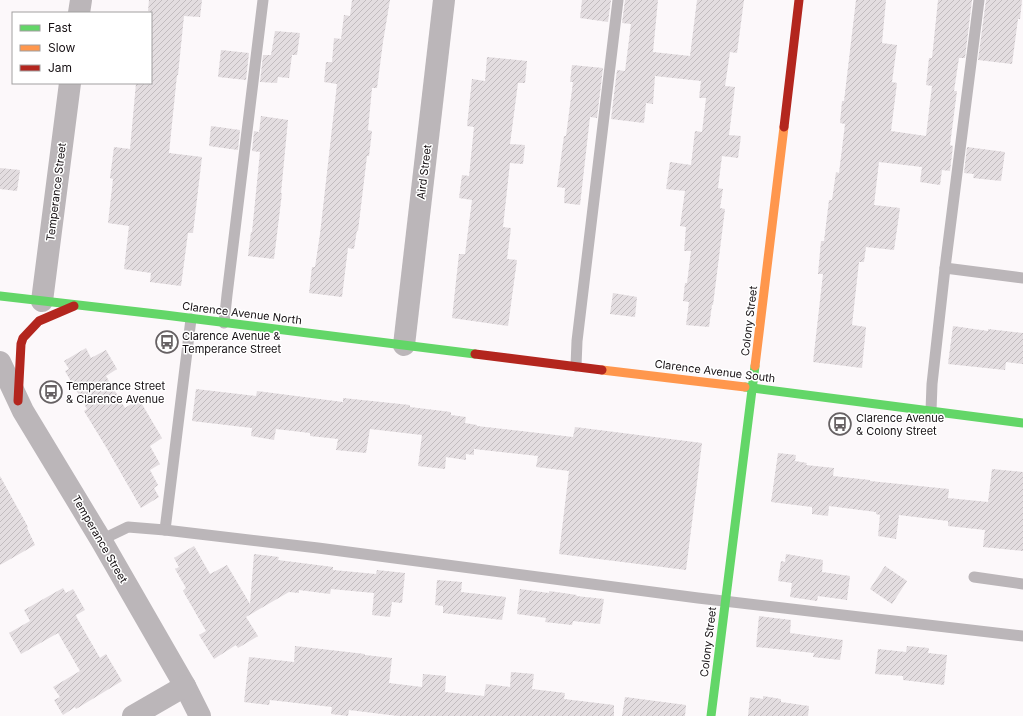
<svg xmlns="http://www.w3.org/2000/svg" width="1023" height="716" font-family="Inter,sans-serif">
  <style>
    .building { fill: url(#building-hatch) }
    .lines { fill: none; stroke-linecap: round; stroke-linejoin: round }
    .lane { stroke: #bbb6b9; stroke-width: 11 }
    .street { stroke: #bbb6b9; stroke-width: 22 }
    .fast { stroke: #63d668; stroke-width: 9 }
    .slow { stroke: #ff974d; stroke-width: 9 }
    .jam { stroke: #b3261e; stroke-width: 9 }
    .labels { text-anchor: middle; stroke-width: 3; stroke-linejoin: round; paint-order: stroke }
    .street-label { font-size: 11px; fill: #150f12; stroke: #fff }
    .poi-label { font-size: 11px; fill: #150f12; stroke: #fff; text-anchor: start }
  </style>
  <defs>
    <pattern id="building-hatch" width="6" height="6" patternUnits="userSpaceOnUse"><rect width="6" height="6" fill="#e3dde0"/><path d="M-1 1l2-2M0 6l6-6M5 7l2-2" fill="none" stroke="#c2bcbf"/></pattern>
  </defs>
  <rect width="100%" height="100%" fill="#fcf8fa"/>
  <!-- building -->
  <g class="building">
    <path d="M149,0H202L200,17L184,16L178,75H177L169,153L202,157L193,233H188L181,286L150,282L151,273L124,269L129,226L108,223L113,179L110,178L114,147L130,149L136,83H151V12L148,11Z"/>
    <path d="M352,0H390L383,42L377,88H372L368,130L372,131L369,156H367L358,231L357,230L354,249L348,248L342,297L309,293L312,267H315L320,234L337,84L324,82L326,62H332L334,38L341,39L344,15L350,16Z"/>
    <path d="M582,0H611L608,22L580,18Z"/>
    <path d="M625,0H658L653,52L690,56L697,0H744L737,53L730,52L725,86L735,87L729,135L741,136L738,158L722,156L718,188L723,189L720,208L725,209L713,305H712L709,327L686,325L689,302L683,301L685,283H687L691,251H684L686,227L680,226L685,191L666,189L670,162L691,165L695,131L702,132L706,98H699L701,81L655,76L653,104L646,103L644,123L611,119L617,70L625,71L631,24L622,23Z"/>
    <path d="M856,0H886L882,43L897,45L892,82L897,83L891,131L926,136L932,86L926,85L929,58H932L938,0H972L965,58H959L954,91H957L950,145L953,146L950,171L942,170L940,185L920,182L922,167L879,162L874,205L900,208L894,250L866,247L864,262H859L852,325L866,327L862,368L813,362L823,274H818L821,241H824L829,200H832L836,172L839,173L845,124L840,123L842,101H844Z"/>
    <path d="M986,0H1022L1020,19H1018L1012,64L978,60Z"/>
    <path d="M275,31L300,33L297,55H292L289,78L278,77L277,83L260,82L263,55H271Z"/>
    <path d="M221,50L249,53L246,80L218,77Z"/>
    <path d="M487,57L527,61L525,83H518L510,144L525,145L523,164L510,163L503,227L511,228L507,259L517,260L508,326L452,318L459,254H465L472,200L459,198L462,175L469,176L474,127L467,126L472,79L485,81Z"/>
    <path d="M572,65L603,68L597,118L590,117L580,205L564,203L565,188L557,187L564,136H566L573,82H570Z"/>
    <path d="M261,116L288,120L281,193H282L274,259L248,256L251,232H252L260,152L252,151L254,131L259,132Z"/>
    <path d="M211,126L240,130L238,150L209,146Z"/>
    <path d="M967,147L1005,152L1001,181L973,178L974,174L964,173Z"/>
    <path d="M0,168L20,170L17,191L0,189Z"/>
    <path d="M613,293L637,297L635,317L610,314Z"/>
    <path d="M953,326L988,331V329L1023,333V364L1006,362L1005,370L948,364Z"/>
    <path d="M86,348L91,358L106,350L117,369L106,376L125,408L139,399L162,438L150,446L160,464L150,470L158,485L154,488L159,497L141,508L106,447L84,411L87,409L65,371L69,369L64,361Z"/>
    <path d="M196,389L256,396L257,391L343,402V398L410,405V407L451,412V415L466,417L465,423L477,425V426L573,437L575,427L702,443L686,570L559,554L569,471L536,467L538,456L474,449V455L466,454V460L446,457L445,469L418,466L422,435L370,429L366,453L336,450L338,439L310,436V433L276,429L274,440L251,436L252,428L192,421Z"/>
    <path d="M778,453L796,455L795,461L807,463L806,465L834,468L833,476L870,480V481L949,489L948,498L988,502L992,469L1023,472V551L983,547L985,530L948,526V521L899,515L896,539L878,536L880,515L876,514V512L829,506L828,516L812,514V507L771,502Z"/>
    <path d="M0,476L28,527L27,528L35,545L0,565Z"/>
    <path d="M194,546L210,574L227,565L250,604L254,554L279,557L278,560L333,567V570L376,574L377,570L405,573L402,603L392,602L390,617L372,615L374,593L331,589L330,594L299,590V593L289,592L246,617L258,636L238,648L236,645L214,659L199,635L206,631L183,591L186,588L175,569L179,567L174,558Z"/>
    <path d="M786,554L823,560L822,572L850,576L847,600L818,596L817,601L790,597L792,583L778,581L781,561L785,562Z"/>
    <path d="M885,566L907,581L892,604L870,589Z"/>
    <path d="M437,580L462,582L461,592L506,597L502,620L443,613V606L435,605Z"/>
    <path d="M63,588L66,593L73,589L85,610L76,615L77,618L100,658L106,654L122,681L76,709L75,707L63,715L54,700L60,697L53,687L80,671L58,633L21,654L9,633L30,621L24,610Z"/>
    <path d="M520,589L549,593V591L577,595L576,596L604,599L600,624L573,621L572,625L545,622L546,618L517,614Z"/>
    <path d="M759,616L791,620L790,633L843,640L840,660L813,657L814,653L756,647Z"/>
    <path d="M295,646L365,654V655L392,658L389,683L422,687L423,674L446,676L445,692L484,696L486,684L510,687L511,672L534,674L532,689L565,693L564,699L614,705V716H398L349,710L348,716L331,714L332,707L270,700L269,705L244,702L249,657L294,662Z"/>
    <path d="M907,646L929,648L928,653L947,655L944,685L903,680V676L875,674L878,649L906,652Z"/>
    <path d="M763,696L781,699V702L809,706L808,716H748L750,697L763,699Z"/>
    <path d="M625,697L686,705L685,716H622Z"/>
  </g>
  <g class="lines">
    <!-- lane -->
    <g class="lane">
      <path d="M945,268L1023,278"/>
      <path d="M224,323L227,295L263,0"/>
      <path d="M576,366L577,341L618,0"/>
      <path d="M931,411L932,384L945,268L979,0"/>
      <path d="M165,530L191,319"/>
      <path d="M101,540L128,527L165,530L318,548L698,598L1023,636"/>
      <path d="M974,577L1023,584"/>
    </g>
    <!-- street -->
    <g class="street">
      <path d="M79,13L81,0"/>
      <path d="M42,301L70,83"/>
      <path d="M404,345L444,0"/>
      <path d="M0,362L23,411L101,540L185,686L200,716"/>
      <path d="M133,716L185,686"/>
    </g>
    <!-- fast -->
    <g class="fast">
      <path d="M0,296L165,315L475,354"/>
      <path d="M745,387L1023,423"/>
      <path d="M711,716L755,366"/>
    </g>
    <!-- slow -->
    <g class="slow">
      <path d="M755,366L784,127"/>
      <path d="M602,370L745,387"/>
    </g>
    <!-- jam -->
    <g class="jam">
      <path d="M784,127L799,0"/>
      <path d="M475,354L602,370"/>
      <path d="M18,401L21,344L23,338L39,321L74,306"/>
    </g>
  </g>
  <!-- icons -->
  <defs>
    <g id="bus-ring" transform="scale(1.15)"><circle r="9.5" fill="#fff" stroke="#666163" stroke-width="1.5"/><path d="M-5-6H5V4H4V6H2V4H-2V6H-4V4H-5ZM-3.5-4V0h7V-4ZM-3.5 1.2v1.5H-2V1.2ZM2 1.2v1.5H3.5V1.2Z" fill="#666163"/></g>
  </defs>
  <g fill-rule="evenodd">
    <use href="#bus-ring" x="167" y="342"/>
    <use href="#bus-ring" x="51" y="392"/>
    <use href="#bus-ring" x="840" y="424"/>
  </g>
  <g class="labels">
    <!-- street labels -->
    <g class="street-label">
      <text transform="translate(424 172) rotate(-83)" y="4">Aird Street</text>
      <text transform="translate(56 192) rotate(-83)" y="4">Temperance Street</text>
      <text transform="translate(242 313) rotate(7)" y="4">Clarence Avenue North</text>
      <text transform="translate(749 321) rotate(-83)" y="4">Colony Street</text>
      <text transform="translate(715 371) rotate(7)" y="4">Clarence Avenue South</text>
      <text transform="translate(100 539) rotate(60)" y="4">Temperance Street</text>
      <text transform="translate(708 642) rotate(-83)" y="4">Colony Street</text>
    </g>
    <!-- poi labels -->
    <g class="poi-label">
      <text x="182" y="340">Clarence Avenue &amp;<tspan x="182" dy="13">Temperance Street</tspan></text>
      <text x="66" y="390">Temperance Street<tspan x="66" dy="13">&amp; Clarence Avenue</tspan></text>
      <text x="856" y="422">Clarence Avenue<tspan x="856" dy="13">&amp; Colony Street</tspan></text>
    </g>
  </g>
  <!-- legend -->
  <rect x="12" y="12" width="140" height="72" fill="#ffffff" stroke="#a19fa0"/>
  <rect x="20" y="25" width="20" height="6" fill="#63d668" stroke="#a19fa0"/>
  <text x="48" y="32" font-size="12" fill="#150f12">Fast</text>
  <rect x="20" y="45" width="20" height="6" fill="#ff974d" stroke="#a19fa0"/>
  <text x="48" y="52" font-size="12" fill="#150f12">Slow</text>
  <rect x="20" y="65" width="20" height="6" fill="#b3261e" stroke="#a19fa0"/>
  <text x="48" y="72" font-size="12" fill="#150f12">Jam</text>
</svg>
